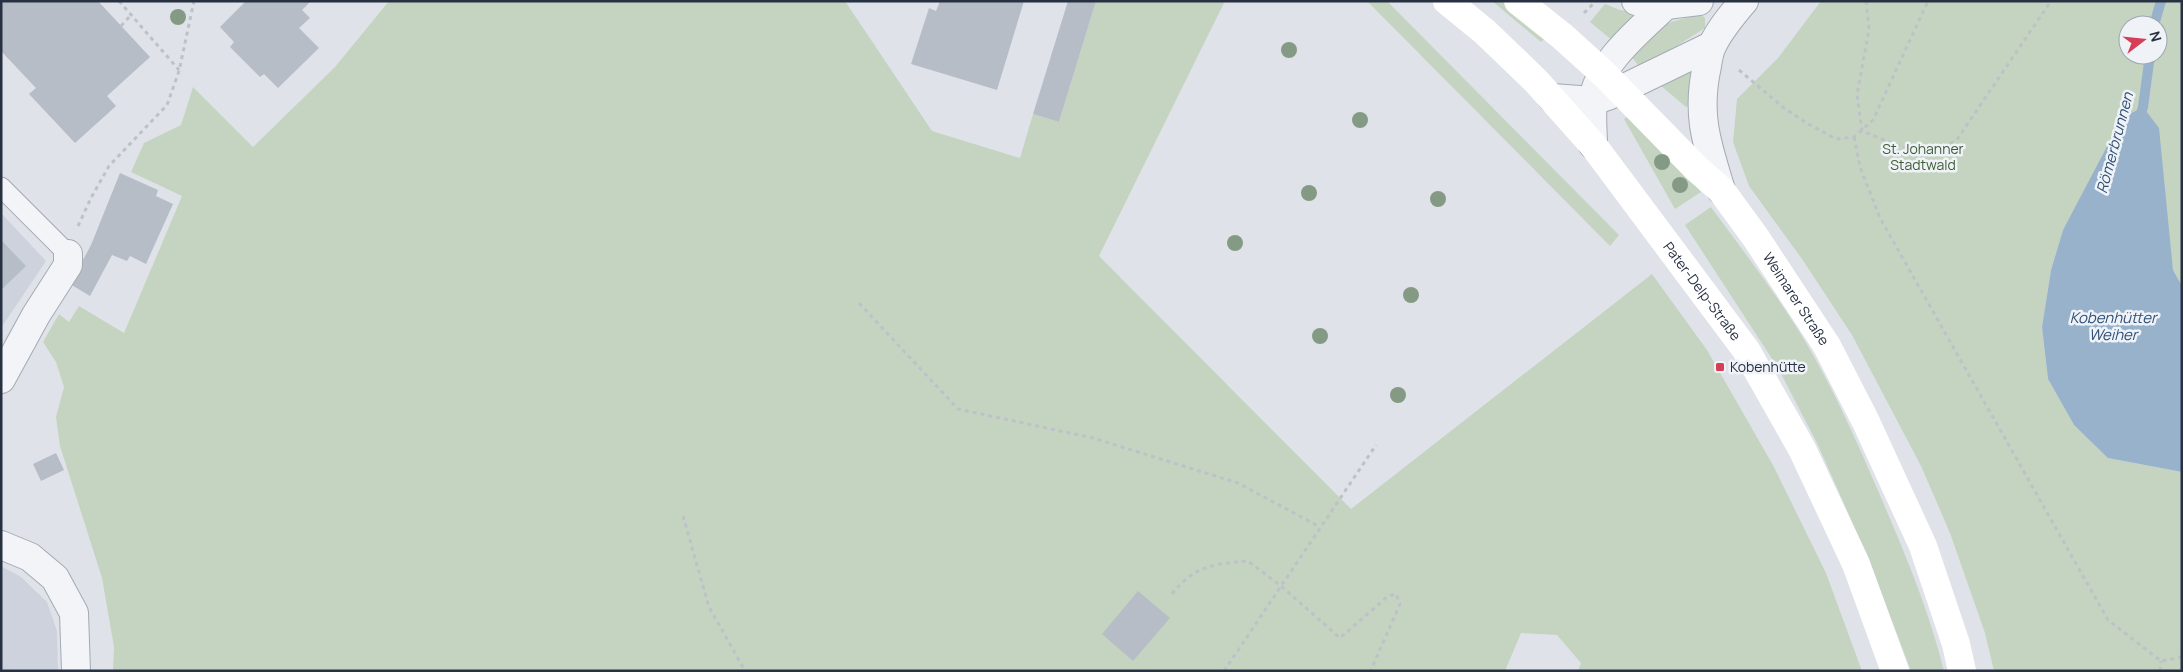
<svg xmlns="http://www.w3.org/2000/svg" width="2183" height="672" font-family="Manrope,sans-serif">
  <style>
    .built { fill: #cdd2dc }
    .green { fill: #c5d4c0; fill-rule: evenodd }
    .water { fill: #98b2cc }
    .lines { fill: none; stroke-linecap: round; stroke-linejoin: round }
    .stream { stroke: #98b2cc; stroke-width: 10 }
    .building { fill: #b6bdc7 }
    .lane-casing { stroke: #a4aab4; stroke-width: 21 }
    .street-casing { stroke: #a4aab4; stroke-width: 30 }
    .path { stroke: #bdc1c8; stroke-width: 3; stroke-dasharray: 4 4; stroke-linecap: butt }
    .lane { stroke: #f2f4f7; stroke-width: 19 }
    .street { stroke: #f2f4f7; stroke-width: 28 }
    .secondary { stroke: #fff; stroke-width: 28 }
    .tree { fill: #859a85 }
    .poi-dot { fill: #d63d56; stroke: #eff2f7; stroke-width: 2 }
    .labels { text-anchor: middle; stroke-width: 5; stroke-linejoin: round; paint-order: stroke }
    .park-label { font-size: 14px; fill: #3c5e34; stroke: #eff2f7 }
    .street-label { font-size: 14px; fill: #273142; stroke: #eff2f7 }
    .poi-label { font-size: 14px; fill: #273142; stroke: #eff2f7; text-anchor: start }
    .water-label { font-size: 15px; font-style: italic; fill: #2f5078; stroke: #eff2f7 }
  </style>
  <rect width="100%" height="100%" fill="#dfe3e9"/>
  <!-- built -->
  <g class="built">
    <path d="M1,213L46,261L1,328Z"/>
    <path d="M1,566L21,577L47,602L57,631L58,671H1Z"/>
  </g>
  <!-- green -->
  <g class="green">
    <path d="M389,1H845L932,131L1020,158L1033,114L1059,122L1096,1H1225L1099,256L1351,509L1652,274L1707,350L1774,467L1826,573L1862,671H1578L1581,663L1557,635L1521,633L1505,671H113L114,647L102,578L60,446L56,417L64,387L56,362L43,342L59,314L69,322L79,306L124,333L182,196L131,172L144,143L181,125L193,87L253,147L335,67Z"/>
    <path d="M1367,1H1387L1619,235L1610,246Z"/>
    <path d="M1492,1H1505L1547,36L1541,42Z"/>
    <path d="M1821,1H2182V286L2173,270L2168,227L2092,177L2063,230L2051,270L2042,327L2048,379L2074,425L2109,458L2182,472V671H1994L1985,633L1950,533L1921,466L1852,335L1802,259L1749,186L1733,142L1737,99L1778,58ZM2128,25H2158V55H2128Z"/>
    <path d="M1605,4L1620,10L1634,12V19L1613,41L1590,22Z"/>
    <path d="M1700,14L1705,18V28L1664,54L1638,65L1631,56L1657,29L1671,22Z"/>
    <path d="M1696,65L1690,105L1686,107L1660,85Z"/>
    <path d="M1632,114L1701,192L1675,209L1624,119Z"/>
    <path d="M1711,207C1746,255 1783,302 1812,353C1838,399 1859,446 1879,493C1904,551 1929,610 1944,671H1911L1869,560L1817,443L1778,368L1685,225Z"/>
  </g>
  <!-- water -->
  <path class="water" d="M2143,107L2159,128L2173,270L2182,286V472L2108,458L2074,425L2048,379L2042,327L2051,270L2063,230L2122,118Z"/>
  <g class="lines">
    <!-- stream -->
    <g class="stream">
      <path d="M2154,25L2161,1"/>
      <path d="M2139,120L2143,107L2150,55"/>
    </g>
  </g>
  <!-- building -->
  <g class="building">
    <path d="M1,1H98L150,57L107,96L116,106L75,143L29,94L36,88L1,51Z"/>
    <path d="M246,1H311L302,10L310,18L299,28L319,48L278,88L264,74L260,77L230,47L234,42L220,27Z"/>
    <path d="M940,1H1024L997,90L911,64L929,8L936,11Z"/>
    <path d="M1068,1H1096L1059,122L1033,114Z"/>
    <path d="M120,173L158,190L156,196L173,204L146,264L130,256L127,261L112,255L90,296L70,284L91,245Z"/>
    <path d="M1,240L26,266L1,290Z"/>
    <path d="M56,453L64,470L41,481L33,464Z"/>
    <path d="M1138,591L1170,618L1133,661L1102,634Z"/>
  </g>
  <g class="lines">
    <!-- lane casing -->
    <g class="lane-casing">
      <path id="lane" d="M1,187L68,254"/>
    </g>
    <!-- street casing -->
    <g class="street-casing">
      <g id="street">
        <path d="M1636,1L1666,5L1699,1"/>
        <path d="M1552,98L1593,101L1610,95L1711,46"/>
        <path d="M1593,145C1593,131 1591,116 1593,102C1596,65 1640,30 1666,5"/>
        <path d="M1721,190C1707,144 1696,115 1707,66C1708,59 1709,51 1713,44C1721,28 1732,15 1744,1"/>
        <path d="M1,379L36,315L68,265V254"/>
        <path d="M1,545L30,557L55,578L74,613L76,671"/>
      </g>
    </g>
    <!-- path -->
    <g class="path">
      <path d="M119,1L179,70"/>
      <path d="M1866,1L1869,30L1857,95L1862,131L1902,147L1931,150L1956,141L2051,1"/>
      <path d="M1584,13L1596,1"/>
      <path d="M121,26L131,15"/>
      <path d="M1739,70L1784,108L1805,122L1836,139L1854,137L1873,120L1928,1"/>
      <path d="M1854,137L1860,167L1880,218L2108,620L2161,661L2182,657"/>
      <path d="M78,226L91,198L109,166L167,105L179,71L194,1"/>
      <path d="M859,303L958,409L1093,438L1238,483L1320,527"/>
      <path d="M683,516L709,607L745,671"/>
      <path d="M1172,594C1195,565 1214,564 1248,561L1281,586L1340,638L1388,596L1396,594L1400,604L1371,670L1372,671"/>
      <path d="M1224,671L1376,445"/>
      <path d="M2160,671L2161,661"/>
    </g>
    <!-- lane -->
    <use href="#lane" class="lane"/>
    <!-- street -->
    <use href="#street" class="street"/>
    <!-- secondary -->
    <g class="secondary">
      <path id="s1" d="M1447,1L1485,32L1536,81L1593,145L1746,350L1802,449L1856,564L1895,671"/>
      <path id="s2" d="M1518,1L1562,36L1603,73L1697,169L1721,190L1756,238L1827,346L1866,422L1923,546L1956,644L1962,671"/>
    </g>
  </g>
  <!-- trees -->
  <g class="tree">
    <circle cx="178" cy="17" r="8"/>
    <circle cx="1289" cy="50" r="8"/>
    <circle cx="1360" cy="120" r="8"/>
    <circle cx="1662" cy="162" r="8"/>
    <circle cx="1680" cy="185" r="8"/>
    <circle cx="1309" cy="193" r="8"/>
    <circle cx="1438" cy="199" r="8"/>
    <circle cx="1235" cy="243" r="8"/>
    <circle cx="1411" cy="295" r="8"/>
    <circle cx="1320" cy="336" r="8"/>
    <circle cx="1398" cy="395" r="8"/>
  </g>
  <!-- markers -->
  <rect class="poi-dot" x="1715" y="362" width="10" height="10" rx="2.5"/>
  <g class="labels">
    <!-- park labels -->
    <g class="park-label">
      <text x="1923" y="154">St. Johanner<tspan x="1923" dy="16">Stadtwald</tspan></text>
    </g>
    <!-- street labels -->
    <g class="street-label">
      <text dy="5" stroke="none"><textPath href="#s1" startOffset="388">Pater-Delp-Straße</textPath></text>
      <text dy="5" stroke="none"><textPath href="#s2" startOffset="410">Weimarer Straße</textPath></text>
    </g>
    <!-- poi labels -->
    <g class="poi-label">
      <text x="1730" y="372">Kobenhütte</text>
    </g>
    <!-- water labels -->
    <g class="water-label">
      <text transform="translate(2115 143) rotate(-75)" y="5">Römerbrunnen</text>
      <text x="2113" y="323">Kobenhütter<tspan x="2113" dy="17">Weiher</tspan></text>
    </g>
  </g>
  <!-- border -->
  <rect width="2183" height="672" fill="none" stroke="#273142" stroke-width="5"/>
  <!-- north arrow -->
  <g transform="translate(2143 40) rotate(74)"><circle r="24" fill="#eff2f7" stroke="#9fa5af"/>
  <path d="M0-4L9 19L0 12L-9 19Z" fill="#d63d56"/>
  <text y="-8" font-size="14" font-weight="bold" text-anchor="middle" fill="#273142">N</text>
  </g>
</svg>
